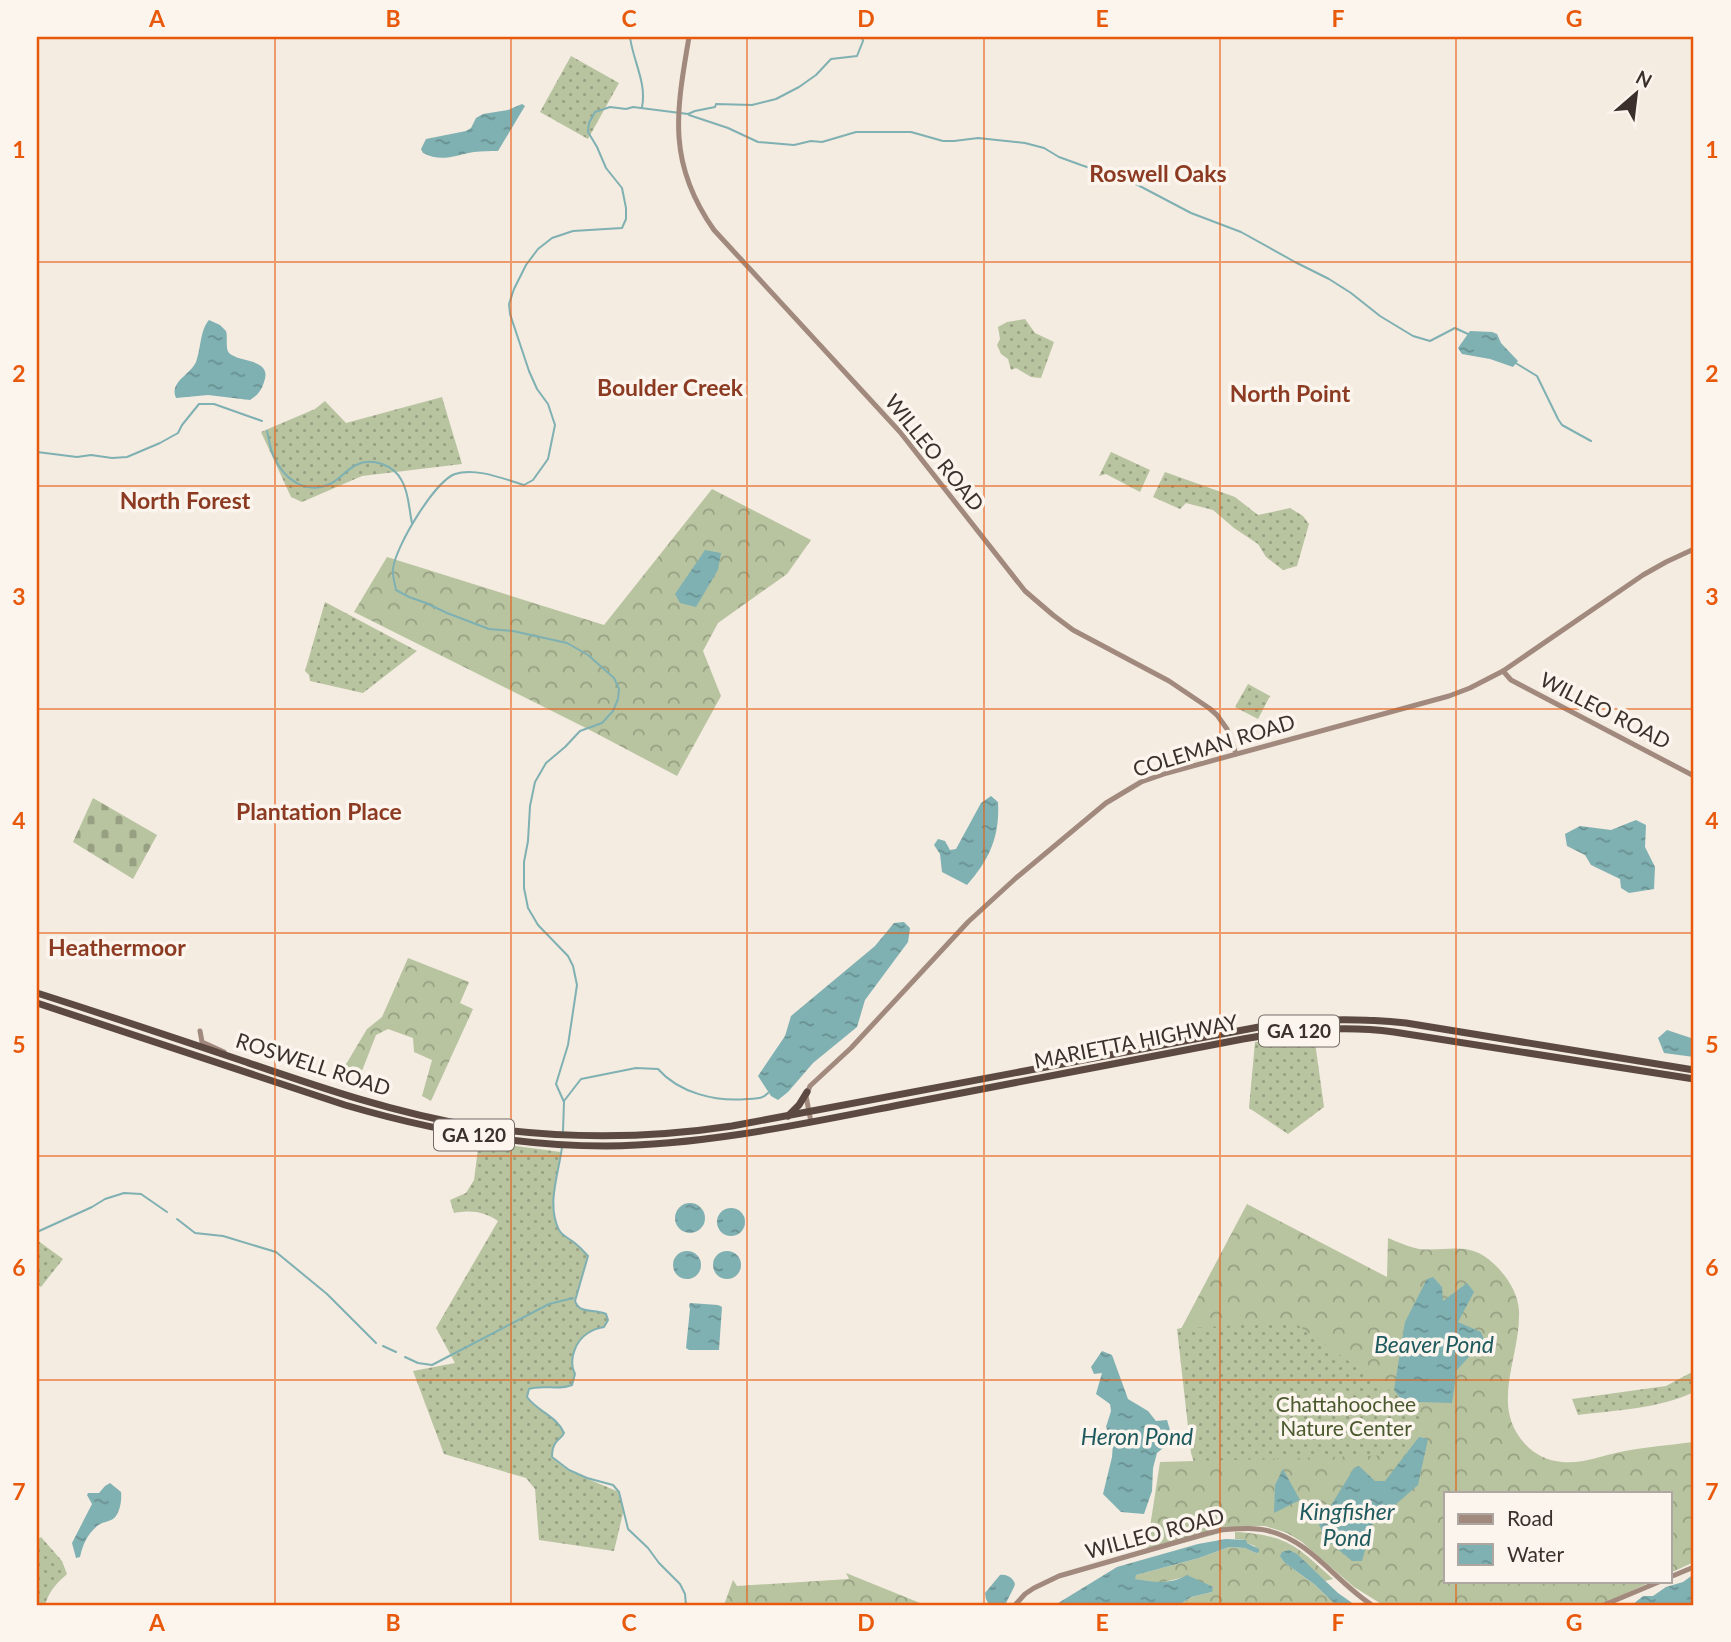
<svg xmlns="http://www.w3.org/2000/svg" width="1731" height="1642" font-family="Lato,sans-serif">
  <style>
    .grass { fill: url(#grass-dots) }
    .forest { fill: url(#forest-crowns) }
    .cemetery { fill: url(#cemetery-stones) }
    .water { fill: url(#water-ripples) }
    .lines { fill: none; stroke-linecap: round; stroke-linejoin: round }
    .stream { stroke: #7fb0b2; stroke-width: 2 }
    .secondary { stroke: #a18a7d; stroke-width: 5 }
    .highway { stroke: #5c4a42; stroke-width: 7 }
    .grid { fill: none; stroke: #e8590c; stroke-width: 2; stroke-opacity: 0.55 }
    .labels { text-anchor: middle; stroke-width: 7; stroke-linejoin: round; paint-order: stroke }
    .shield { fill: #fbf5ee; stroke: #756b66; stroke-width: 2 }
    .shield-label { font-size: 19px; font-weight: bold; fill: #3b302b }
    .street-label { font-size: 21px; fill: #3b302b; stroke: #fbf5ee }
    .park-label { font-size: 21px; fill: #4a5a2e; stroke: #fbf5ee }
    .neighbourhood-label { font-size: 23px; font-weight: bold; fill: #8c3b22; stroke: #fbf5ee }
    .water-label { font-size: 23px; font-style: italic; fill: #1f5a5e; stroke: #fbf5ee }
    .neatline { fill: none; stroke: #e8590c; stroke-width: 2.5 }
    .grid-label { font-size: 23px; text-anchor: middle; font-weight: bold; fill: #e8590c }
  </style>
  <defs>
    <pattern id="grass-dots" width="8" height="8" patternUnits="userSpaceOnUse" patternTransform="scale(1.75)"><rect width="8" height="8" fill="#b8c4a0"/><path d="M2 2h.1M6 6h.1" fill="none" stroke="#97a083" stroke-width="1.8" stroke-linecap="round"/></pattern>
    <pattern id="forest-crowns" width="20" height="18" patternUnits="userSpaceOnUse" patternTransform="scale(1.75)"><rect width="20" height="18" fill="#b8c4a0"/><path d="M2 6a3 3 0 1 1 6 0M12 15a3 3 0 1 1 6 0" fill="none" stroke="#97a083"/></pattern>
    <pattern id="cemetery-stones" width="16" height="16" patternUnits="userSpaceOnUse" patternTransform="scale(1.75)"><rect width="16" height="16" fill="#b8c4a0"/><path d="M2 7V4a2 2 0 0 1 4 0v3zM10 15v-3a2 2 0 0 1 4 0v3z" fill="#97a083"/></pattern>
    <pattern id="water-ripples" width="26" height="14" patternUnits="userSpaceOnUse" patternTransform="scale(1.75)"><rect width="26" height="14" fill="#7fb0b2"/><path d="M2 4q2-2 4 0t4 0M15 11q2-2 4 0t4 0" fill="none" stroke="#699091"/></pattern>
  </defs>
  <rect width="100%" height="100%" fill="#f4ebe1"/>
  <!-- grass -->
  <g class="grass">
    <path d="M571,56L619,83L588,139L540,112Z"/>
    <path d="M1025,319L1035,333L1054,342L1041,378L1031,377L1016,368L1011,370L1008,359L1001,354L997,345L1000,339L998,327L1007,322Z"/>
    <path d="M442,397L462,464L362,476L302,502L291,497L261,432L315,409L325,401L346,423Z"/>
    <path d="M1111,452L1150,470L1140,492L1106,474L1099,476Z"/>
    <path d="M1165,472L1235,497L1258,515L1290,508L1303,516L1309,524L1297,566L1283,570L1266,557L1258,544L1234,528L1213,510L1186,503L1180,509L1153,497Z"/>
    <path d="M325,602L417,651L363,693L310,681L309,675L305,671Z"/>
    <path d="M1248,684L1270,696L1258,719L1235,707Z"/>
    <path d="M1314,1035L1324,1107L1288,1134L1249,1108L1255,1042Z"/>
    <path d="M479,1141L561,1152C558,1177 547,1205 559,1230C563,1237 571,1239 576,1244C581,1248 584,1252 588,1256L575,1301C580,1315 594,1309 606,1314L608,1320L604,1327C598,1328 592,1330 588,1333C575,1341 568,1361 575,1374L572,1385C558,1391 543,1384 529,1389L527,1397C538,1412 557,1416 564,1433L553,1448L552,1458L569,1471L619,1492L624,1509L614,1551L539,1540L535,1489L526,1478L444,1454L413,1371L455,1363L436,1328L498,1221C483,1211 471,1210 454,1213L450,1200L466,1193L474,1180Z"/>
    <path d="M37,1240L63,1259L41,1287L37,1284Z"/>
    <path d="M1464,1258L1446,1493V1581L1392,1605L1293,1532L1261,1519L1214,1526L1191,1453L1177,1329Z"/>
    <path d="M1694,1371V1392C1658,1409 1617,1410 1578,1415L1572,1399L1666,1386Z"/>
    <path d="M41,1537L62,1561L67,1574C56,1584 49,1591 45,1605H37V1540Z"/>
  </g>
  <!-- forest -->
  <g class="forest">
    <path d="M712,489L811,540L787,574L718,623L703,651L721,696L677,776L586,728L354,612L387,557L604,625Z"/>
    <path d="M408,958L469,982L460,1003L473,1009L431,1101L422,1096L432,1060L414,1052L413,1038L388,1029L376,1035L360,1076L342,1071L367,1029L382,1017Z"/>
    <path d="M1247,1204L1387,1277L1388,1238C1398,1242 1409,1247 1419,1249C1448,1252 1469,1240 1494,1264C1507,1276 1518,1293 1519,1311C1521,1357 1489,1405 1525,1444C1534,1454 1548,1461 1562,1462C1582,1464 1601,1456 1620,1452C1644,1447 1670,1445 1694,1442V1562L1670,1573V1493H1446V1581H1653L1600,1605H1383L1354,1587L1302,1542L1287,1533L1265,1526H1246L1146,1553L1160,1462L1398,1455L1427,1417L1292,1321L1181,1329Z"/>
    <path d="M1235,1532C1288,1535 1296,1546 1333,1579L1325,1581L1316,1573L1285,1563L1314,1584L1336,1605H1179L1191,1597L1212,1592L1185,1577L1160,1583L1134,1579L1136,1575L1199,1558L1229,1547L1245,1548L1256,1553L1255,1546L1247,1543L1245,1540L1235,1539Z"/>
    <path d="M846,1573L925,1605H724L733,1580L737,1586L849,1579Z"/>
  </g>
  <!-- cemetery -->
  <path class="cemetery" d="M93,798L157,835L133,879L73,842Z"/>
  <!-- water -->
  <g class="water">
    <path d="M522,104L525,106L498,151C490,151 482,151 474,152C455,155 442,163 423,153L421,149L426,139L466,131L471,128L476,118L483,114L508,110Z"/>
    <path d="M209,320L220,325L226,331C228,337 225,348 229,353C239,363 273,358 264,382C262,390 257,396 250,400L208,395L176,398C169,382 190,375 196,362C201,349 200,330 209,320Z"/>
    <path d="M1470,331L1492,332L1497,334L1501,343L1518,361L1513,367L1490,359L1462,354L1458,348Z"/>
    <path d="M705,550L721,553L718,570L696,607L680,603L675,594Z"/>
    <path d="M991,796L998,802C1000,837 989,860 967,885L942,872L940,854L934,845L938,839L945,841L950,850L956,849L981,803Z"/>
    <path d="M1636,820L1646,825L1645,847L1655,867L1654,889L1629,893L1621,888L1620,879L1591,865L1585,855L1567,846L1565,834L1580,826L1611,830Z"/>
    <path d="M904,922L910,928L908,942L865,1000L857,1027L813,1063L788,1092L778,1100L771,1096L758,1076L785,1036L791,1016L875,946L894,923Z"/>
    <path d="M1667,1030L1694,1039V1057L1664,1053L1658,1038Z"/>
    <circle cx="690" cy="1218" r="15"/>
    <circle cx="731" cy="1222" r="14"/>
    <circle cx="687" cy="1265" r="14"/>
    <circle cx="727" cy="1265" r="14"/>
    <path d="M1433,1277L1442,1287L1443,1301L1467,1283L1474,1292L1458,1322L1481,1332L1484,1340L1457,1370L1452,1403L1420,1402L1401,1399L1394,1390L1405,1322L1427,1279Z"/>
    <path d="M690,1303L718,1305L722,1307L719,1350H689L686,1348L690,1309L689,1306Z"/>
    <path d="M1102,1351L1112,1355L1128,1399L1148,1411L1156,1421L1167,1420L1173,1440L1157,1453L1153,1468L1152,1491L1144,1514L1121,1512L1103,1494L1112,1457L1113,1443L1106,1427L1111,1411L1110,1404L1096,1394L1102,1373L1094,1374L1091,1367Z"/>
    <path d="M1419,1437L1428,1439L1418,1485L1372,1525L1362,1561H1352L1327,1540L1319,1525L1354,1468L1359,1466L1375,1481H1385Z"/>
    <path d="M1283,1469L1300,1500L1274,1513L1275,1485Z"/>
    <path d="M110,1483L121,1492C122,1500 120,1514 113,1519C108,1522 102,1522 97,1526C87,1535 83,1544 80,1557L76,1558L72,1543L92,1504L87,1495L88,1493H99L105,1486Z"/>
    <path d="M1226,1539L1246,1540L1247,1543L1259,1549V1552L1256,1553L1245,1548L1229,1547L1199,1558L1136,1575L1135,1579C1154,1582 1170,1585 1187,1575L1213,1587L1212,1592L1191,1597L1179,1605H1055L1117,1567L1198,1544Z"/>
    <path d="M1289,1550L1297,1554L1338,1593L1355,1605H1336L1314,1584L1285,1563L1280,1556L1282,1552Z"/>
    <path d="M1694,1574V1605H1632L1643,1596H1653L1666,1587L1683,1582Z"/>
    <path d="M1000,1575C1007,1574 1013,1578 1015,1584L1014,1587L1005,1605H989L986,1599L985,1593Z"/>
  </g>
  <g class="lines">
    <!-- stream -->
    <g class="stream">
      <path d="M630,37C633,61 647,83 642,107"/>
      <path d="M689,115L728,128L758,142L794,145L811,141L822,142L856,132H911L943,141H954L978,138L1025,143L1044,148L1059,157L1081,165L1102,172L1115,173L1191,213L1241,232L1295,262L1329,279L1351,293L1380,316L1413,336L1430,341L1455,328L1468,334"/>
      <path d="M1514,362L1537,376L1558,419L1562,425L1591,441"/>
      <path d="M267,431C269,440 270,449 274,457C284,479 305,495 330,484C339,480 346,470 356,465C372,457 394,465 402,481C409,493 409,510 412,523"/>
      <path d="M37,452L77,457L91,455L112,458L127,457L160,443L178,433L182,425L199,404H214L262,421"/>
      <path d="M564,1101L581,1079L636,1068L658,1069C679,1093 716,1102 747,1099C756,1098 761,1100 768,1093"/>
      <path d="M563,1131L564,1102L556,1084L568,1045L577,985L573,966L568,956L538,925L528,908L524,888V862L528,841L530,806L535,782L546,763L565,747L580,731L602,723L613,711L618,699L619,689L614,678L588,655L567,643L513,631L489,629L447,613L426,603L409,597L396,590C395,584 392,575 393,569C395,547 435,481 455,474C475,467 504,479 524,485L533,480L548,459L555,425L548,404L537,389L529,371L510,314L509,304L514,289L526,265L538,249L552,238L573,231L622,228L626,219V208L622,188L606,168L597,147L588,132L589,123L595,112L610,107L626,109L633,107L688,114L695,111L715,107L716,104L752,105L776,99L799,87L816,75L831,59L857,56L863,41L862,37"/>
      <path d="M562,1147C559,1173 546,1204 559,1230C563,1237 571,1239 576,1244C581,1248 584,1252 588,1256L575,1301C580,1315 594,1308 606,1314L608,1320L604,1327C598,1328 592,1330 588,1333C575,1341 568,1361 575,1374L572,1385C558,1391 543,1384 529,1389L527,1397C538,1412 557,1416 564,1433C562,1438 559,1438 556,1442C553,1446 552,1452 552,1457L569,1470L587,1478L613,1485L619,1492L628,1529L648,1548L659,1563L680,1584L685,1594L686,1605"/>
      <path d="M177,1219L195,1233L223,1236L276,1252L327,1294L376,1343"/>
      <path d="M37,1232L92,1207L105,1199L124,1193L141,1194L167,1212"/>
      <path d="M383,1346L396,1352"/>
      <path d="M405,1357L418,1363L432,1365L549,1304L573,1298"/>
    </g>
    <!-- secondary -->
    <g class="secondary">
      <path d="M689,37C676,113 667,163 714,230L900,432L1025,591L1053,615L1073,630L1169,681L1209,708L1217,715L1227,729L1236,754"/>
      <path d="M1503,671L1511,680L1694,776"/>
      <path d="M200,1031L202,1042L224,1052"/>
      <path d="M811,1122L806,1096L810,1086L851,1048L968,922L1016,878L1106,803L1141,782L1167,773L1449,696L1470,688L1503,671L1643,575L1666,562L1694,549"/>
      <path d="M1670,1577L1694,1567"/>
      <path d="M1015,1605L1025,1594L1034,1588L1059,1576L1219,1530C1236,1529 1253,1527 1269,1531C1311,1541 1337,1583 1372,1605"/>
      <path d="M1604,1605L1661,1581"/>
    </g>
    <!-- highway -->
    <g class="highway">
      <path d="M37,993C106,1015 175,1038 243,1061C319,1087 394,1113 473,1126C559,1139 646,1139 732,1126L1259,1027C1309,1018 1356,1018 1406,1023L1694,1070"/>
      <path d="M37,1003L345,1105C430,1130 517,1146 606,1146C705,1145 802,1124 899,1105C1014,1083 1128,1061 1243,1039C1294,1030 1343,1025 1394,1032L1694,1079"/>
      <path d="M788,1116L799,1105L807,1092"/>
    </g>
  </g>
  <!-- grid -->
  <path class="grid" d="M275,37V1605M511,37V1605M747,37V1605M984,37V1605M1220,37V1605M1456,37V1493M37,262H1694M37,486H1694M37,709H1694M37,933H1694M37,1156H1694M37,1380H1694M1456,1581V1605"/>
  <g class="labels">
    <!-- shield labels -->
    <g class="shield">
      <rect x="1259" y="1015.5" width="80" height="31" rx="5"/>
      <rect x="434" y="1119.5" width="80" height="31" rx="5"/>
    </g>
    <g class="shield-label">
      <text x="1299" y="1038">GA 120</text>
      <text x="474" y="1142">GA 120</text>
    </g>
    <!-- street labels -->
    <g class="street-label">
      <text transform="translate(934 453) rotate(51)" y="7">WILLEO ROAD</text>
      <text transform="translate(1605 711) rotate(27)" y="7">WILLEO ROAD</text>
      <text transform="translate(1214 746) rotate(-17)" y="7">COLEMAN ROAD</text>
      <text transform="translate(1136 1042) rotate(-11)" y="7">MARIETTA HIGHWAY</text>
      <text transform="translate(313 1065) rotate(18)" y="7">ROSWELL ROAD</text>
      <text transform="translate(1155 1534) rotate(-15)" y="7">WILLEO ROAD</text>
    </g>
    <!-- park labels -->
    <g class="park-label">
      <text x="1346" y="1412">Chattahoochee<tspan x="1346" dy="24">Nature Center</tspan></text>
    </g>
    <!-- neighbourhood labels -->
    <g class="neighbourhood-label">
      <text x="1158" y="182">Roswell Oaks</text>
      <text x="670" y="396">Boulder Creek</text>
      <text x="1290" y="402">North Point</text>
      <text x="185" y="509">North Forest</text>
      <text x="319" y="820">Plantation Place</text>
      <text x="117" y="956">Heathermoor</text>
    </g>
    <!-- water labels -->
    <g class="water-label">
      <text x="1434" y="1353">Beaver Pond</text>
      <text x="1137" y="1445">Heron Pond</text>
      <text x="1347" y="1520">Kingfisher<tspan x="1347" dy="26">Pond</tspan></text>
    </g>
  </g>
  <!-- border -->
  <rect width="1731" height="1642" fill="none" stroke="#fbf5ee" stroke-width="77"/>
  <!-- legend -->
  <rect x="1444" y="1492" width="228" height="91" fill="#fbf5ee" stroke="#aea6a0" stroke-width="2"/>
  <rect x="1458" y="1514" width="35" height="10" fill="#a18a7d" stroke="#aea6a0" stroke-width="2"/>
  <text x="1507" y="1526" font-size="21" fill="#3b302b">Road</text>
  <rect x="1458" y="1544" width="35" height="21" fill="url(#water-ripples)" stroke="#aea6a0" stroke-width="2"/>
  <text x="1507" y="1562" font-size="21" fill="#3b302b">Water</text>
  <!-- north arrow -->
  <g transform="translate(1636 94) rotate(28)" stroke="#fbf5ee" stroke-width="5" paint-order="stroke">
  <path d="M0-5L12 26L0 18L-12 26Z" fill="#3b302b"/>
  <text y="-10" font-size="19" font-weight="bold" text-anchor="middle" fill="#3b302b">N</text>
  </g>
  <rect x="38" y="38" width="1654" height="1566" class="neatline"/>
  <g class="grid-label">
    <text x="157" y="27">A</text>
    <text x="393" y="27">B</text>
    <text x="629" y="27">C</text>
    <text x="866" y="27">D</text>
    <text x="1102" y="27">E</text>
    <text x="1338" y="27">F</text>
    <text x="1574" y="27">G</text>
    <text x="19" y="158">1</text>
    <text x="1712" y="158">1</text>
    <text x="19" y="382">2</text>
    <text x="1712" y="382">2</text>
    <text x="19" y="605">3</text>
    <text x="1712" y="605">3</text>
    <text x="19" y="829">4</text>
    <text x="1712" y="829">4</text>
    <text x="19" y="1053">5</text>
    <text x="1712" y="1053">5</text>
    <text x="19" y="1276">6</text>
    <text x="1712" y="1276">6</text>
    <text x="19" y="1500">7</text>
    <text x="1712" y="1500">7</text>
    <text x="157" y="1631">A</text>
    <text x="393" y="1631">B</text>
    <text x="629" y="1631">C</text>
    <text x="866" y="1631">D</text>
    <text x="1102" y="1631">E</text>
    <text x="1338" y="1631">F</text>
    <text x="1574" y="1631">G</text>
  </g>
</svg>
